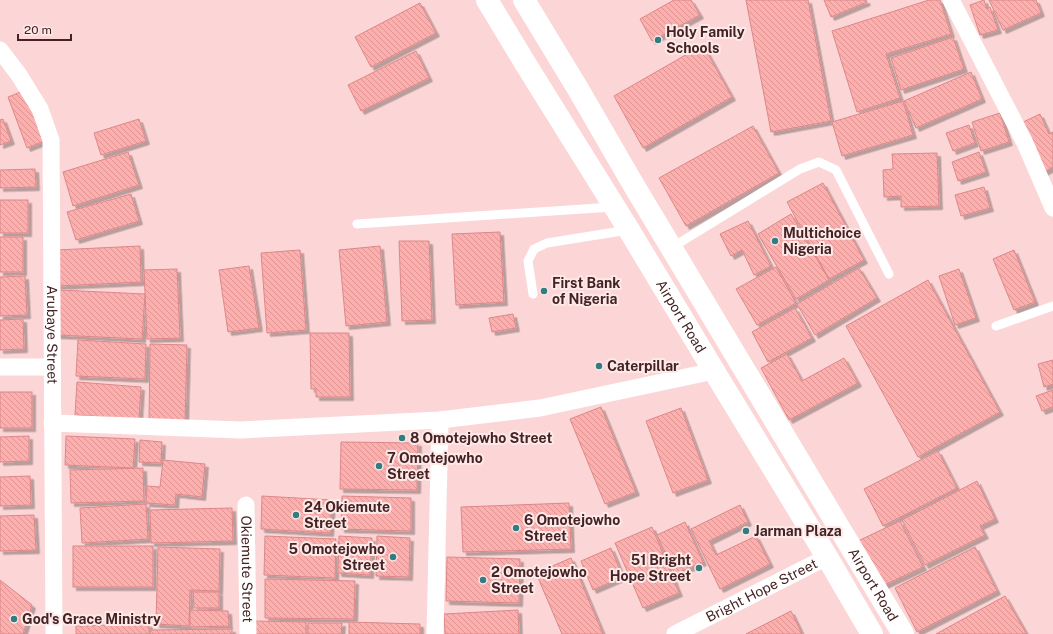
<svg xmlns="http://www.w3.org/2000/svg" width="1053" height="634" font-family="'Public Sans',sans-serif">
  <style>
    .building { fill: url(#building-back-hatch); stroke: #dd8788; filter: url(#shadow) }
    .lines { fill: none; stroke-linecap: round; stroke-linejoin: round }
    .service { stroke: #fff; stroke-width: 9 }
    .minor { stroke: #fff; stroke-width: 17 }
    .secondary { stroke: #fff; stroke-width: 22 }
    .poi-dot { fill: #337c7f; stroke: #fce9e8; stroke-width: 1.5 }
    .labels { text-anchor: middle; stroke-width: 4; stroke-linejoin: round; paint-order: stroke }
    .poi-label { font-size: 14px; font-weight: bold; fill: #452324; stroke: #fce9e8; text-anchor: start }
    .street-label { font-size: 14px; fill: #452324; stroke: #fce9e8 }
  </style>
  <defs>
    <pattern id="building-back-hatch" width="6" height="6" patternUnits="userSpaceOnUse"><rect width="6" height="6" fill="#fdaead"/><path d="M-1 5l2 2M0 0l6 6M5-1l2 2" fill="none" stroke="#da9595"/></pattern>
    <filter id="shadow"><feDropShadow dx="3.5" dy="3.5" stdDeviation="0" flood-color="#0004"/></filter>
  </defs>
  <rect width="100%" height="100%" fill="#fcd6d6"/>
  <!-- building -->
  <g class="building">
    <path d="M674,0H691L700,15L652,41L640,19Z"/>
    <path d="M746,0H808L831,121L771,132Z"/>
    <path d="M824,0H866L867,2L831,17Z"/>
    <path d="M929,0H940L951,34L886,54L900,98L857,112L832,31Z"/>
    <path d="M984,0L987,9L990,7L998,30L980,35L970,5Z"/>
    <path d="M989,0H1036L1041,13L1003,30Z"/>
    <path d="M420,3L436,33L371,67L355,37Z"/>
    <path d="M953,37L964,69L901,90L891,58Z"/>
    <path d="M703,45L732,97L643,148L614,96Z"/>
    <path d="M416,51L429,78L361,111L348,85Z"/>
    <path d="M971,72L982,99L916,128L904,101Z"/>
    <path d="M28,89L47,140L27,148L8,97Z"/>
    <path d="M903,101L913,135L842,156L832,122Z"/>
    <path d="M1000,113L1009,142L981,151L972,122Z"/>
    <path d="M1040,114L1049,134L1053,132V167L1044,172L1021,123Z"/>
    <path d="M3,119L11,141L0,145V120Z"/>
    <path d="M139,119L146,141L101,155L94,133Z"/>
    <path d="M969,125L975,143L953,151L946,133Z"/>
    <path d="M753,126L779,173L686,226L659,178Z"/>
    <path d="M128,152L139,185L73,206L63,172Z"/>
    <path d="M979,152L986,172L958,181L952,162Z"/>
    <path d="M937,153L939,206L901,207V196L884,197L883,170L893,169L892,154Z"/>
    <path d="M35,169L36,187L0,188V170Z"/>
    <path d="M823,183L864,260L829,279L787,202Z"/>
    <path d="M984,187L990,208L961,216L955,195Z"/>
    <path d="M131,194L139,221L76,240L67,212Z"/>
    <rect x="0" y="200" width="28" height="33"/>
    <path d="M791,214L829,280L796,299L758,234Z"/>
    <path d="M748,221L771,266L754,275L742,250L731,256L720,234Z"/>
    <path d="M500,232L504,302L456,305L452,234Z"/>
    <rect x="0" y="237" width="23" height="35"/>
    <path d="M399,241H429L432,320L402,321Z"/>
    <path d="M140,246L141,282L57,286L56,250Z"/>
    <path d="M380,246L387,322L346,326L339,250Z"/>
    <path d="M300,250L306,330L267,333L261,253Z"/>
    <path d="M1014,250L1035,302L1014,310L993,259Z"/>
    <path d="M249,266L259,328L228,332L219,270Z"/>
    <path d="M776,267L796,303L757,325L736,289Z"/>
    <path d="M859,268L877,298L815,335L797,304Z"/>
    <path d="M177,269L180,338L147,339L144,270Z"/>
    <path d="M959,269L976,318L955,325L939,276Z"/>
    <path d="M25,276L27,315L0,316V277Z"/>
    <path d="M928,280L1000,412L918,457L846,326Z"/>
    <path d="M59,290L145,294L142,339L57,335Z"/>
    <path d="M795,308L812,338L768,362L752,332Z"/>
    <path d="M513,314L516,328L492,332L489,318Z"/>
    <path d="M23,319L24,349L0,350V320Z"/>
    <path d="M310,333H349L350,397H316V389H311Z"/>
    <path d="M78,340L146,344L145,379L76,376Z"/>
    <path d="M150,344L187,345L185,423L149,422Z"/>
    <path d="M787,354L802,381L844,358L858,383L789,420L761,368Z"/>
    <path d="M1053,360V384L1044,387L1038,364Z"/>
    <path d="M77,382L141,387L139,419L75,415Z"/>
    <path d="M1053,390V407L1042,411L1036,396Z"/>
    <rect x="0" y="392" width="32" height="36"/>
    <path d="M601,407L636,492L605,504L570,419Z"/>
    <path d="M681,408L708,480L673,493L646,421Z"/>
    <path d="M29,436V461L0,462V437Z"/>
    <path d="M66,436L135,439L133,468L65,465Z"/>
    <path d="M140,440L162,442L161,463L139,462Z"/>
    <path d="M341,442L418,443L417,490L340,489Z"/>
    <path d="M938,451L957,488L883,526L864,489Z"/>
    <path d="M163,460L205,464L202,497L176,494L175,505L146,503L147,486L160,487Z"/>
    <path d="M143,468L144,501L71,503L70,470Z"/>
    <path d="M30,476L31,505L0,506V477Z"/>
    <path d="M977,481L995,519L980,526L985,535L925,565L902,520Z"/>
    <path d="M262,496L332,500L330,533L261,529Z"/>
    <path d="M342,496L411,498V531L341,529Z"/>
    <path d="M569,503L571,549L463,552L461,507Z"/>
    <path d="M146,504L148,539L82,543L80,508Z"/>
    <path d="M740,505L748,522L709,541L716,555L756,536L770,564L720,589L691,529Z"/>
    <path d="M232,508L233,541L151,543L150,510Z"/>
    <path d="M34,515L36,550L0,551V516Z"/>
    <path d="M900,521L923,567L880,587L858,541Z"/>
    <path d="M685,522L703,562L675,574L657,535Z"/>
    <path d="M652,527L679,593L643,608L615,543Z"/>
    <path d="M265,536L336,539L335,578L264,575Z"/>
    <path d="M339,536L372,538L370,575L338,573Z"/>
    <path d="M377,536L410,538L409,577L376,576Z"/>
    <rect x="73" y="546" width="80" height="41"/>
    <path d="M158,547L220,549L219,591L190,590L189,626L156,624Z"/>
    <path d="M975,547L997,591L917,632L895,588Z"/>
    <path d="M611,548L623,577L593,590L581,561Z"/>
    <path d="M447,557L520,559L519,603L446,601Z"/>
    <path d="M571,558L603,634H562L536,573Z"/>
    <path d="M265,579L355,581L354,619L265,618Z"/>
    <path d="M0,580L32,605L23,634H0Z"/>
    <path d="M193,592H219V608H194Z"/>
    <path d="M1005,596L1026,633L1024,634H936Z"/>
    <path d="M190,610L228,611L229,626L190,627Z"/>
    <path d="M518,610L519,634H445L444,614Z"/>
    <path d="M791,611L802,634H746Z"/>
    <path d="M254,621L306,622V634H253Z"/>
    <path d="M349,622L420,624V634H349Z"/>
    <path d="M308,623H342L341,634H308Z"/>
    <path d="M149,624V634H76V626Z"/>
    <path d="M232,629V634H150V630Z"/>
  </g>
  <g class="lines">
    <!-- service -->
    <g class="service">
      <path d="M357,224L613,207"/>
      <path d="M671,248L800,169L819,162L836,170L889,274"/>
      <path d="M533,294L528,261L534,249L547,243L628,230"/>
      <path d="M996,326L1053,306"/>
    </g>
    <!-- minor -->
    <g class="minor">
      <path d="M951,0L1025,143L1053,208"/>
      <path id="s1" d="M0,50L19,75L40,109L51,140L54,634"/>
      <path d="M0,367H52"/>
      <path d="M52,423L241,430L440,420L540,408L714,371"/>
      <path id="s2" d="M246,505L248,634"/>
      <path d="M435,634L440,420"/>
      <path id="s3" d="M675,634L827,557"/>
    </g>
    <!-- secondary -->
    <g class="secondary">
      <path id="s4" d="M487,0L525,63L629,230L714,371L827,557L872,634"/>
      <path id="s5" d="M524,0L578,89L633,184L903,634"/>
    </g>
  </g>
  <!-- markers -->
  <g class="poi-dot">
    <circle cx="658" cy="40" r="4"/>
    <circle cx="775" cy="241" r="4"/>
    <circle cx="544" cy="291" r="4"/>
    <circle cx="599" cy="366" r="4"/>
    <circle cx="402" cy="438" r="4"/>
    <circle cx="379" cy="466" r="4"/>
    <circle cx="296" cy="515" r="4"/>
    <circle cx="516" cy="528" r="4"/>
    <circle cx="746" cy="531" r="4"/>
    <circle cx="393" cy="557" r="4"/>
    <circle cx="699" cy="568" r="4"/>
    <circle cx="483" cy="580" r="4"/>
    <circle cx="14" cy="619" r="4"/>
  </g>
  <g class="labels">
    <!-- poi labels -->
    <g class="poi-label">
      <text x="666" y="37">Holy Family<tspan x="666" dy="16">Schools</tspan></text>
      <text x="783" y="238">Multichoice<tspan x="783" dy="16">Nigeria</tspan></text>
      <text x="552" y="288">First Bank<tspan x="552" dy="16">of Nigeria</tspan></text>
      <text x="607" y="371">Caterpillar</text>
      <text x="410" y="443">8 Omotejowho Street</text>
      <text x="387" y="463">7 Omotejowho<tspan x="387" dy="16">Street</tspan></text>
      <text x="304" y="512">24 Okiemute<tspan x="304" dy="16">Street</tspan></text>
      <text x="524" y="525">6 Omotejowho<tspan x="524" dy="16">Street</tspan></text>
      <text x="754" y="536">Jarman Plaza</text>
      <text x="385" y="554" text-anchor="end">5 Omotejowho<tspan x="385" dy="16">Street</tspan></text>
      <text x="691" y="565" text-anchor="end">51 Bright<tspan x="691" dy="16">Hope Street</tspan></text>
      <text x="491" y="577">2 Omotejowho<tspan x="491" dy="16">Street</tspan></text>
      <text x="22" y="624">God's Grace Ministry</text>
    </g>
    <!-- street labels -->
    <g class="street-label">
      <text dy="5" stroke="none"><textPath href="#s4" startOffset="371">Airport Road</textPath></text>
      <text dy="5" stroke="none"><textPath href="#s1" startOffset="299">Arubaye Street</textPath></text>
      <text dy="5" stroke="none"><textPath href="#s2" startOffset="64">Okiemute Street</textPath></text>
      <text dy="5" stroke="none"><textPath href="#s5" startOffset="681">Airport Road</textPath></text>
      <text dy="5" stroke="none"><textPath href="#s3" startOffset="97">Bright Hope Street</textPath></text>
    </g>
  </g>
  <!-- scale -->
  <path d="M18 34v6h53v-6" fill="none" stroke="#452324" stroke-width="2"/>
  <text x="24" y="34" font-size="12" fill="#452324" stroke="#fce9e8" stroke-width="3" paint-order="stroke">20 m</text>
</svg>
